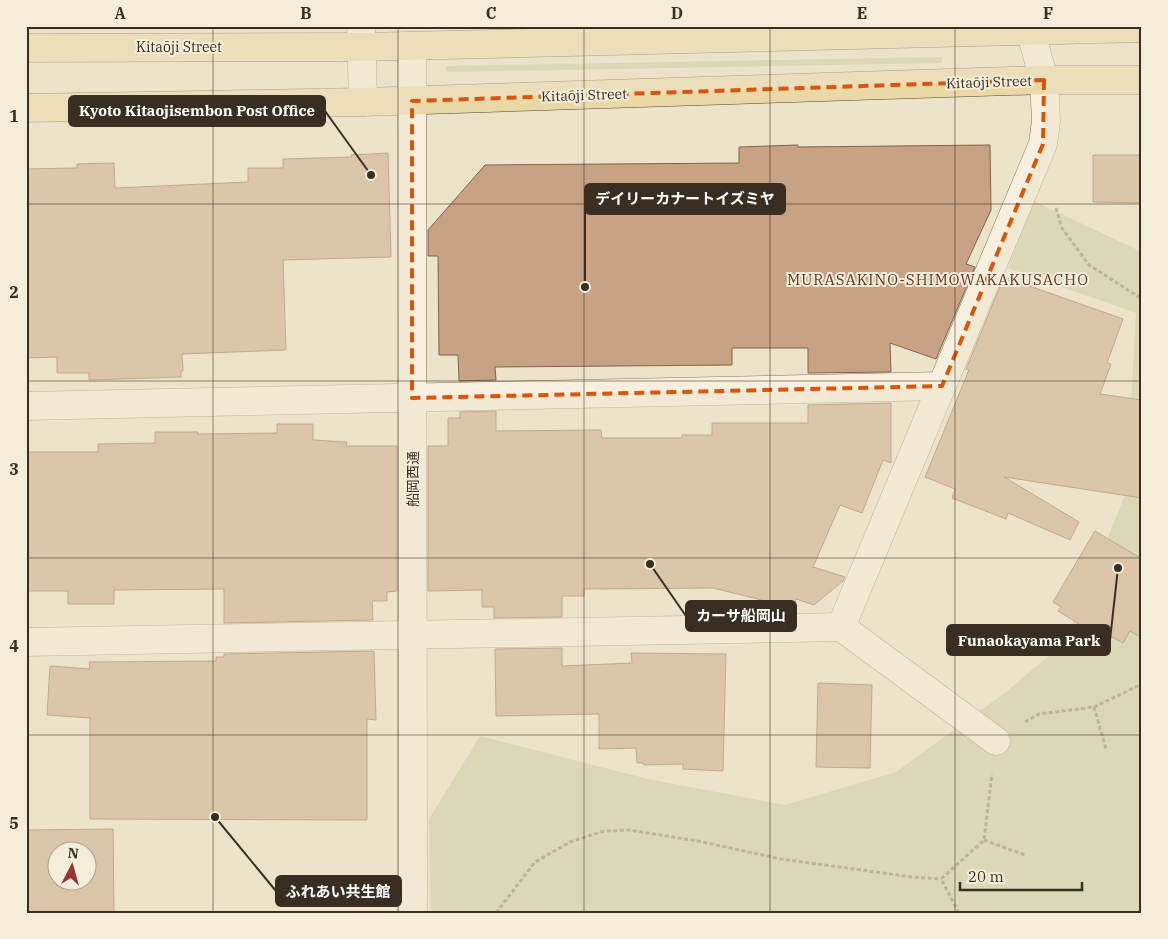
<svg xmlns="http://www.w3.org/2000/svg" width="1168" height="939" font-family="'IBM Plex Serif','Noto Sans JP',serif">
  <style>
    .green { fill: #c4ca9f }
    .building { fill: #c7a284; stroke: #856248; fill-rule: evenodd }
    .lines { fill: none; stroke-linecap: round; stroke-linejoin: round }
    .street-casing { stroke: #887660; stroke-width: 29 }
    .primary-casing { stroke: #574534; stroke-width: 29 }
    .path { stroke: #887660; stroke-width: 3; stroke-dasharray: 4 2.5; stroke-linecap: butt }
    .street { stroke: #f7f0de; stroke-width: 28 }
    .primary { stroke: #ebd8a7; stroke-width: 28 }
    .marked { fill: none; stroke: #d7550e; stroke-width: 4; stroke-dasharray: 10 6; stroke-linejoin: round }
    .grid { fill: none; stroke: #3a2e22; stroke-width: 1; stroke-opacity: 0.55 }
    .labels { text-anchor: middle; stroke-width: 4; stroke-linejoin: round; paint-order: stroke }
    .street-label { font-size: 14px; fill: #3a2e22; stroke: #f4edda }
    .neighbourhood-label { font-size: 15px; letter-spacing: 1px; fill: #633425; stroke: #f4edda }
    .leader { fill: none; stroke: #3a2e22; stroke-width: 2 }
    .callout-dot { fill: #3a2e22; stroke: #f4edda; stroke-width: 2 }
    .callout { fill: #3a2e22; stroke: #3a2e22; stroke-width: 2 }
    .callout-label { font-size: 15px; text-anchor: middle; font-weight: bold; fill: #fff }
    .neatline { fill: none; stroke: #3a2e22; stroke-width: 2 }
    .grid-label { font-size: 16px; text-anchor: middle; font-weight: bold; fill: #3a2e22 }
  </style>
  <rect width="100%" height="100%" fill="#ece3cb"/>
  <!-- green -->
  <g class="green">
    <path d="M941,57L943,58L941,63L447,72L445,67L448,66Z"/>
    <path d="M1034,201L1142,252V913H431L429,819L480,736L648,779L785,805L896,772L1006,692L1065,642L1126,493L1136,313L1008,268Z"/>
  </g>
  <!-- building -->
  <g class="building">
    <path d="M798,145V147L990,145L991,210L966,264L975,267L936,359L890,343L891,372L808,373V348H732V365L495,367L496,380L459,381L458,355H439L438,256H428V230L485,165L739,163V147Z"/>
    <path d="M388,153L391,257L283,260L286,350L182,354L183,371H181V377L89,380V373H57V357L26,358V169L77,168V164L114,163L115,188L248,182V168H283V159L352,157L351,155Z"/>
    <path d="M1093,155H1142V203L1093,202Z"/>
    <path d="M1004,277L1123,319L1107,363L1111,364L1100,394L1142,400V498L1004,477L1079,522L1070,540L1008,513L1006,519L952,498L955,489L925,477L969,370L966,369Z"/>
    <path d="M891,403V463L883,460L862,513L840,505L813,567L845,577L843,581L814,605L796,599L794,608L713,588L584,589V596H562V617L494,618V607H482V590L428,591V446H448V418H460V412L496,411V431L601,430L602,438H682V435H712V423H808V405Z"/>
    <path d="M277,424H313V440L347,442L346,446H397V591L387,592V601H372L373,620L224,623V589L114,590V604H68V591H26L27,452H98V444L155,443V432H198V434L277,433Z"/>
    <path d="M1095,531L1142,559V638L1130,631L1123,643L1107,634L1104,639L1058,611L1061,607L1053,602Z"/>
    <path d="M562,648V666L632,663L631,653L726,654L723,771L683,769V764L644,765L643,763H637L636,748L599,749V714L496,716L495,649Z"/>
    <path d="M374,651L376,720L367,719V820L90,819V718L47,715L50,666L90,669L89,662L216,661V657H224V654Z"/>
    <path d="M818,683L872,685L870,768L816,767Z"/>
    <path d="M113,829L114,913H26V830ZM58,852H88V882H58Z"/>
  </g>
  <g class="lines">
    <!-- street casing -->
    <g class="street-casing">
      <g id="street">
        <path d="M361,26L363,102"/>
        <path d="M412,46L413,913"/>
        <path d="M26,406L942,386"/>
        <path d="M841,627L1043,144L1046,121L1044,80L1029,26"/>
        <path d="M26,642L841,627L996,741"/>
      </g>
    </g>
    <!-- primary casing -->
    <g class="primary-casing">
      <g id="primary">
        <path d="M26,48L362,47L1142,28"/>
        <path d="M26,108L363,102L1044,80H1142"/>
      </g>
    </g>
    <!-- path -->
    <g class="path">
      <path d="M1056,208L1062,228L1089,265L1142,299"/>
      <path d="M1094,707L1106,749"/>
      <path d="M1025,722L1039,714L1094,707L1142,684"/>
      <path d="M984,840L1025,855"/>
      <path d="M496,913L535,862L570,842L604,831L629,830L698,841L781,859L912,877L941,879"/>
      <path d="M959,913L941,879L984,840L992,774"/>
    </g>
    <!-- street -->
    <use href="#street" class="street"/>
    <!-- primary -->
    <use href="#primary" class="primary"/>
  </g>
  <!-- marked area -->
  <path d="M0 0H1168V939H0ZM1044,80L1043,144L942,386L412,398V101Z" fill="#ece3cb" fill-opacity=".55" fill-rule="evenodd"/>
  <path class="marked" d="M1044,80L1043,144L942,386L412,398V101Z"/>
  <!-- grid -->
  <path class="grid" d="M213,26V913M398,26V913M584,26V913M770,26V913M955,26V913M26,204H1142M26,381H1142M26,558H1142M26,735H1142"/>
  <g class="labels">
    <!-- street labels -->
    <g class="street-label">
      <text x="179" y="52">Kitaōji Street</text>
      <text transform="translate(989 82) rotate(-2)" y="5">Kitaōji Street</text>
      <text transform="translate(584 95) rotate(-2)" y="5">Kitaōji Street</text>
      <text transform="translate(413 479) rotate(-90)" y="5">船岡西通</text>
    </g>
    <!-- neighbourhood labels -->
    <g class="neighbourhood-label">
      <text x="938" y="285">MURASAKINO-SHIMOWAKAKUSACHO</text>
    </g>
  </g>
  <!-- callouts -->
  <path class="leader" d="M371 175L325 111M585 287L585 199M650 564L686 616M1118 568L1110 640M215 817L276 891"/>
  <g class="callout-dot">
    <circle cx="371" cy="175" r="5"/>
    <circle cx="585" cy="287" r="5"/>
    <circle cx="650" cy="564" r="5"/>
    <circle cx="1118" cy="568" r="5"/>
    <circle cx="215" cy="817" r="5"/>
  </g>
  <g class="callout">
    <rect x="69" y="96" width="256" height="30" rx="5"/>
    <rect x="585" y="184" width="200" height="30" rx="5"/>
    <rect x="686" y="601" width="110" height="30" rx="5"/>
    <rect x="947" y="625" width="163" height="30" rx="5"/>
    <rect x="276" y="876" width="125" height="30" rx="5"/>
  </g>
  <g class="callout-label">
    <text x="197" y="116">Kyoto Kitaojisembon Post Office</text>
    <text x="685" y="204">デイリーカナートイズミヤ</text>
    <text x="741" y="621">カーサ船岡山</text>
    <text x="1029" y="646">Funaokayama Park</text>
    <text x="338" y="897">ふれあい共生館</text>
  </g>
  <!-- border -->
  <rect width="1168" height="939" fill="none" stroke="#f4edda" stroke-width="55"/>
  <!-- north arrow -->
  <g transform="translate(72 866) rotate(6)"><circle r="24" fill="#f4edda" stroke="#aaa190"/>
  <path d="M0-4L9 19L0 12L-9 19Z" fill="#933635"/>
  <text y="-8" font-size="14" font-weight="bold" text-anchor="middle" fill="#3a2e22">N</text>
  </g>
  <!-- scale -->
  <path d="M960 882v8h122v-8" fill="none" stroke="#3a2e22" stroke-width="2.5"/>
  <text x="968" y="882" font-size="15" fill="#3a2e22" stroke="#f4edda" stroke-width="4" paint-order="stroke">20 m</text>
  <rect x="28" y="28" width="1112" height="884" class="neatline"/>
  <g class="grid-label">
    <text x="120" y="19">A</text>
    <text x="306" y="19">B</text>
    <text x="491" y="19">C</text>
    <text x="677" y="19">D</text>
    <text x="862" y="19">E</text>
    <text x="1048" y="19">F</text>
    <text x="14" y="122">1</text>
    <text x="14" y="298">2</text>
    <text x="14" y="475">3</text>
    <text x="14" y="652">4</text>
    <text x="14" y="829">5</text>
  </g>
</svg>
